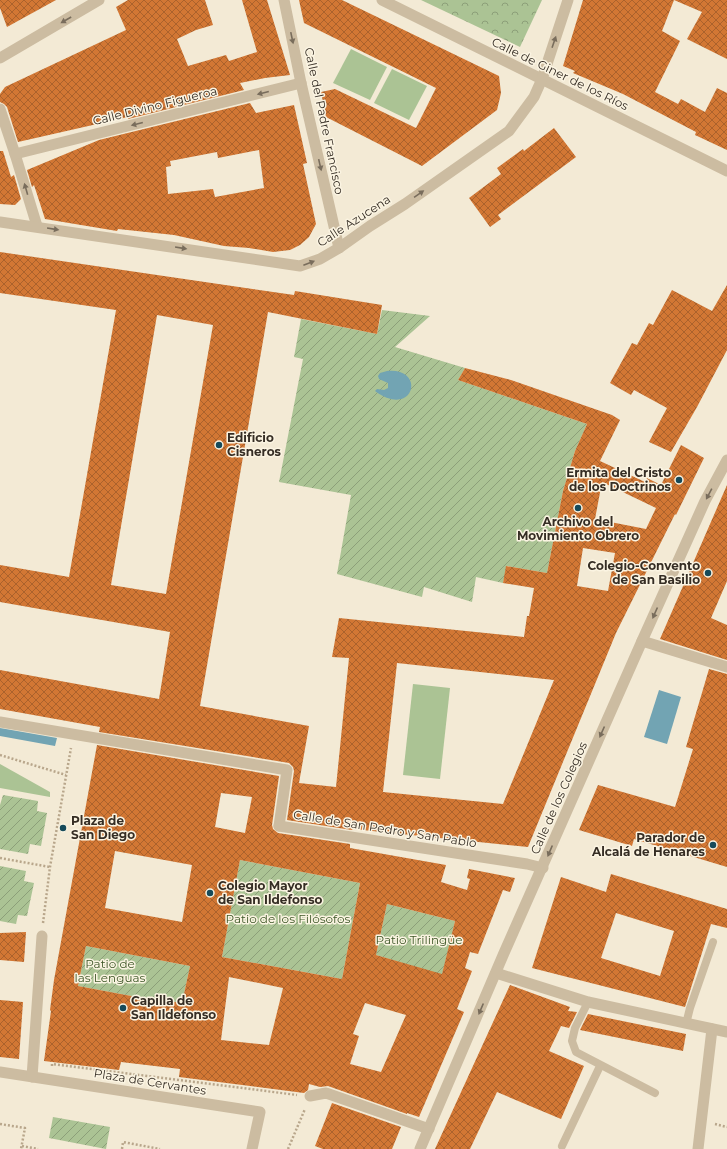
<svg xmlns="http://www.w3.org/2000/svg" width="727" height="1149" font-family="Montserrat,sans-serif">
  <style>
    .grass { fill: #abc394 }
    .forest { fill: url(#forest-crowns) }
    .garden { fill: url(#garden-furrows) }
    .water { fill: #72a4b3 }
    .building { fill: url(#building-cross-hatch); fill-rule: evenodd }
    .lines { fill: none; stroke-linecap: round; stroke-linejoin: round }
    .path { stroke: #b8a68b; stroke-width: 2.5; stroke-dasharray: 2 2; stroke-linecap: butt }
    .service { stroke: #ccbca1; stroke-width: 8 }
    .pedestrian { stroke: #ccbca1; stroke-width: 11 }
    .minor { stroke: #ccbca1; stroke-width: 11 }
    .oneway { fill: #796d5c }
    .poi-dot { fill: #164a5a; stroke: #fbf4e2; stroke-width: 1.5 }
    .labels { text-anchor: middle; stroke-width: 3; stroke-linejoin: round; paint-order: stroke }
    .street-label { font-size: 12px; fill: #352d24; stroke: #fbf4e2 }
    .poi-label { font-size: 12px; font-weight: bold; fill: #352d24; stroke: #fbf4e2; text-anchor: start }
    .park-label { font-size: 12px; fill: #3c5626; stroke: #fbf4e2 }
  </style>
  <defs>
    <pattern id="forest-crowns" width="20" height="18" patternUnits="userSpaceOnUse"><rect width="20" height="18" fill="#abc394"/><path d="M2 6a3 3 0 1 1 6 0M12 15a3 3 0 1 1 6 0" fill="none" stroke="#8c9f79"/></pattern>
    <pattern id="garden-furrows" width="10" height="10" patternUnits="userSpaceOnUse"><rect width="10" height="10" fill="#abc394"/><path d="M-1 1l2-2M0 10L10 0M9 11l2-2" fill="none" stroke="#8c9f79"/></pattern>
    <pattern id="building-cross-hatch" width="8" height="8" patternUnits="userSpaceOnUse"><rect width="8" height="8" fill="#d27734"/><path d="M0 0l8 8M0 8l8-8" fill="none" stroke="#ab622c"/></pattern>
  </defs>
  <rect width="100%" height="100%" fill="#f3ead5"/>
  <!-- grass -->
  <g class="grass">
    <path d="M351,49L387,67L370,100L333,83Z"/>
    <path d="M392,69L427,86L409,120L374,103Z"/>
    <path d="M413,684L450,688L440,779L403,775Z"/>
    <path d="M0,764L50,792V797L0,788Z"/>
  </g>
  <!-- forest -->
  <path class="forest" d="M421,0H542L520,47Z"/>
  <!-- garden -->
  <g class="garden">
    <path d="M382,310L430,316L395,347L465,368L458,380L587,424L575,451L563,491L547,573L507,566L503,583L476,577L472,602L424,587L422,597L337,574L351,495L279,482L303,359L294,357L301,319L377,334Z"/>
    <path d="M3,795L38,801L37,811L47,813L41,846L30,844L28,854L0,849V805Z"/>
    <path d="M240,860L360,883L342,979L222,957Z"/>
    <path d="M0,866L26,871L24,881L34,883L27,916L18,915L16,924L0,921Z"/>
    <path d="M387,904L455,921L442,975L376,955Z"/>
    <path d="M86,946L190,966L182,1003L169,1001V1003L78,986Z"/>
    <path d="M53,1117L110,1127L106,1149L49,1138Z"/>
  </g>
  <!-- water -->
  <g class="water">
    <path d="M387,371C427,367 414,420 375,391L377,389L384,390L388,388V383L379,379L378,376L380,373Z"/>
    <path d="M659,690L681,697L667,744L644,737Z"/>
    <path d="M0,728L57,738L55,746L0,736Z"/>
  </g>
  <!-- building -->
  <g class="building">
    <path d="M0,0H56L7,27L0,8Z"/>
    <path d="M128,0H205L213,25L196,30L177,39L188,66L226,55L229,61L257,52L242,0H267L290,75L265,78L240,83L244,90L128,119V117L18,142L7,107L4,104L0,102V94L5,87L126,30L116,7Z"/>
    <path d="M299,0H342L499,76L501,93L497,110L422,166L326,117L321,92L335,89L416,128L436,88L304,23Z"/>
    <path d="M583,0H727V59L687,39L702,12L674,0L662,31L680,41L655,92L678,104L681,99L705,112L717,88L727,93V150L695,135L696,132L623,94L573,73L575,71L563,66Z"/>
    <path d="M250,103L256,113L294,105L307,163L303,164L316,224L309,237L300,245L290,250L273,252L249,248L224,246L174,235L118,229L117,231L45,219L34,185L32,187L27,170L99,140ZM259,150L264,188L215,197L213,189L168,194L166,167L171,166L170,161L217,152L218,158Z"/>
    <path d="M554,128L576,157L498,215L501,219L490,227L469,198L501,174L497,168L523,149L524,151Z"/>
    <path d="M0,151H3L11,177L14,175L21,199L15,205L0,204Z"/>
    <path d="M0,252L294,295L295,291L382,305L377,334L268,312L200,706L309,726L299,783L336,787L349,658L332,657L339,618L524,637L527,616H529L534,588L503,583L506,566L547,573L563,491L575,451L587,424L458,380L465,368L511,380L612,415L620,420L600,461L645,482L647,478L661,485L681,445L704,458L676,515L675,514L616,633L528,847L353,829L352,830L287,820L294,771L293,767L289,763L99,732L100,727L0,709V670L159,699L170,632L0,602V565L69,577L116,310L0,293ZM157,315L213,325L166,594L111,585ZM602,482L656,508L646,529L595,519ZM583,548L615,553L608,591L577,586ZM397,663L554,680L503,804L383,792Z"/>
    <path d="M727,285V350L697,407L671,452L649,442L667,408L634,390L631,395L610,383L632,343L637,345L649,323L653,325L672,290L712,311Z"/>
    <path d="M727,485V581L711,618L727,625V660L660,639Z"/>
    <path d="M709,669L727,674V867L634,839L632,846L579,830L598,785L675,807L693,749L686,747Z"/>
    <path d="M97,745L279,776L272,825L273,829L278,833L350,844V848L446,865L441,882L467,890L470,879L467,878L469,869L515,878L510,892L503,890L478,954L470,952L465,968L472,971L457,1009L464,1012L419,1117L407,1113V1114L328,1086L320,1087L309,1084L308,1090L304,1093L179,1077L180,1069L121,1062L119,1070L44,1061L51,1011L50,1010L54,980ZM221,793L252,797L245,833L215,827ZM115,851L192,865L182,922L105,908ZM240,860L360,883L342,979L222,957ZM387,904L455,921L442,974L376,955ZM86,946L190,966L182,1003L169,1001V1003L78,986ZM229,977L283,988L269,1045L221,1040ZM365,1003L406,1015L381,1072L350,1064L359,1036L353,1034Z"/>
    <path d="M611,874L727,909V928L711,924L685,1007L532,968L561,877L606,892ZM616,913L674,931L660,976L601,958Z"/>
    <path d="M26,932L24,962L0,960V933Z"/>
    <path d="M510,985L570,1007L568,1011L577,1012L569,1028L561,1026L549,1051L584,1066L561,1119L497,1092L470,1149H435Z"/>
    <path d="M0,1000L23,1002L19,1059L0,1057Z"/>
    <path d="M588,1014L686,1034L683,1051L580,1030Z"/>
    <path d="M332,1103L401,1127L392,1149H323L315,1146Z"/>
  </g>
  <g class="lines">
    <!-- path -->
    <g class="path">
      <path d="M0,755L66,775"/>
      <path d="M0,858L50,867"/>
      <path d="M43,923L50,867L71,748"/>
      <path d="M52,1066V1064L297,1095"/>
      <path d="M0,1124L25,1128L21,1149"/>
      <path d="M715,1124L727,1127"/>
      <path d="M22,1146L38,1149"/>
      <path d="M122,1149L123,1142L160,1149"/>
      <path d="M288,1149L305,1109"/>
    </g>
    <!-- service -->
    <g class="service">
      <path d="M588,1002L575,1028L572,1041L576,1052L655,1093"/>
      <path d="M686,1024L690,1008L713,942"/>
      <path d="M562,1146L600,1066"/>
    </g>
    <!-- pedestrian -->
    <g class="pedestrian">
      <path d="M642,641L727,667"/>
      <path d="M0,722L287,770L279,826"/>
      <path d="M0,1072L260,1112L252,1149"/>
      <path d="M32,1077L42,936"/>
      <path d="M310,1096L326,1093L429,1129"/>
      <path d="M698,1149L712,1029"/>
    </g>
    <!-- minor -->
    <g class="minor">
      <path d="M284,0L301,83L339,248"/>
      <path d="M382,0L727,171"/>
      <path d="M0,58L99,0"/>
      <path d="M0,109L15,154L37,226"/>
      <path d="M15,154L301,83"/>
      <path d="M0,222L300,266L320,259L339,248L370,226L405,204L509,131L534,97L542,79L568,0"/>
      <path d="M279,826L527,864L543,868"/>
      <path d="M496,973L588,1002L727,1032"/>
      <path d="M420,1149L504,953L642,641L705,501L727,460"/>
    </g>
  </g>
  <!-- one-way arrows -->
  <defs><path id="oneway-solid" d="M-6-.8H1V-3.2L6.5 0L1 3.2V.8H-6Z"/></defs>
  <g class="oneway">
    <use href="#oneway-solid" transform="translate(66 20) rotate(150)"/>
    <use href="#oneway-solid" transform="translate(292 38) rotate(78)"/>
    <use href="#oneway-solid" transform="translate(554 42) rotate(-71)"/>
    <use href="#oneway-solid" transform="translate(263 93) rotate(166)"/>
    <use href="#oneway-solid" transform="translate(137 124) rotate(166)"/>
    <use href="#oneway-solid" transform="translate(320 165) rotate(77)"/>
    <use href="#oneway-solid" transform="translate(26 189) rotate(-106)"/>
    <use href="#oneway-solid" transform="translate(419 194) rotate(-35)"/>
    <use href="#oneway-solid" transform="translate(53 229) rotate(9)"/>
    <use href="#oneway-solid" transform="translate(181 248) rotate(9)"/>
    <use href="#oneway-solid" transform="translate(309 263) rotate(-21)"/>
    <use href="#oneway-solid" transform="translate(709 494) rotate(118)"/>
    <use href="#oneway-solid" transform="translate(655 613) rotate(114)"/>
    <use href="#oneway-solid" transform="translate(602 732) rotate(114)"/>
    <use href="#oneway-solid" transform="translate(550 851) rotate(113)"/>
    <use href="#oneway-solid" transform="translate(481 1009) rotate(113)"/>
  </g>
  <!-- markers -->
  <g class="poi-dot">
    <circle cx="219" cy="445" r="4"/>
    <circle cx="679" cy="480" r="4"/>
    <circle cx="578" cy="508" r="4"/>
    <circle cx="708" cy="573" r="4"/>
    <circle cx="63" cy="828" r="4"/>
    <circle cx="713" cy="845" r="4"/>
    <circle cx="210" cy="893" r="4"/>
    <circle cx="123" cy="1008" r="4"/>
  </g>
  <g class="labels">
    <!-- street labels -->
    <g class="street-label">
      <text transform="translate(560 74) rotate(26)" y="4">Calle de Giner de los Ríos</text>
      <text transform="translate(155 106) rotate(-14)" y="4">Calle Divino Figueroa</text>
      <text transform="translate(324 121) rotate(78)" y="4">Calle del Padre Francisco</text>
      <text transform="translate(354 221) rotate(-33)" y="4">Calle Azucena</text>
      <text transform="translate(559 798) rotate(-66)" y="4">Calle de los Colegios</text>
      <text transform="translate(385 829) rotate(9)" y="4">Calle de San Pedro y San Pablo</text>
      <text transform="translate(150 1082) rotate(9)" y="4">Plaza de Cervantes</text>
    </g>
    <!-- poi labels -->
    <g class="poi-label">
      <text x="227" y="442">Edificio<tspan x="227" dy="14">Cisneros</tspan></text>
      <text x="671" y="477" text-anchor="end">Ermita del Cristo<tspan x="671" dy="14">de los Doctrinos</tspan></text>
      <text x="578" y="526" text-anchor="middle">Archivo del<tspan x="578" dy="14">Movimiento Obrero</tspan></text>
      <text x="700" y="570" text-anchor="end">Colegio-Convento<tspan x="700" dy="14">de San Basilio</tspan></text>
      <text x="71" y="825">Plaza de<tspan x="71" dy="14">San Diego</tspan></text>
      <text x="705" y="842" text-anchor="end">Parador de<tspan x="705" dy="14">Alcalá de Henares</tspan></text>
      <text x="218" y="890">Colegio Mayor<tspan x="218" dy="14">de San Ildefonso</tspan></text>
      <text x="131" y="1005">Capilla de<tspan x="131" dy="14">San Ildefonso</tspan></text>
    </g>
    <!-- park labels -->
    <g class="park-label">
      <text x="288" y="923">Patio de los Filósofos</text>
      <text x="419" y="944">Patio Trilingüe</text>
      <text x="110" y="968">Patio de<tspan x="110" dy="14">las Lenguas</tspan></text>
    </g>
  </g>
</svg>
